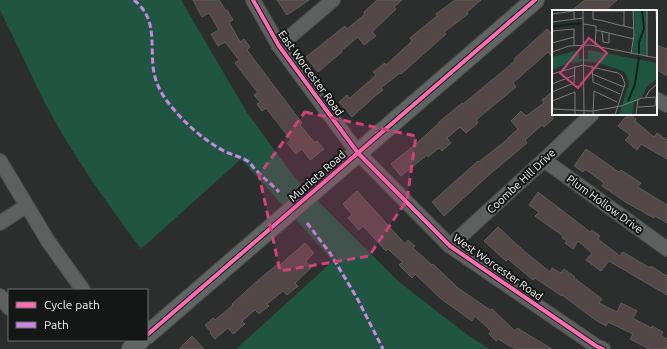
<svg xmlns="http://www.w3.org/2000/svg" width="667" height="349" font-family="Ubuntu,sans-serif">
  <style>
    .green { fill: #205641 }
    .building { fill: #534748; stroke: #5d5d5d }
    .lines { fill: none; stroke-linecap: round; stroke-linejoin: round }
    .minor-casing { stroke: #494b4a; stroke-width: 16 }
    .major-casing { stroke: #494b4a; stroke-width: 20 }
    .minor { stroke: #5e605f; stroke-width: 14 }
    .major { stroke: #5f6563; stroke-width: 18 }
    .quiet { stroke: #c787e3; stroke-width: 3; stroke-dasharray: 6 3; stroke-linecap: butt }
    .cycleway-casing { stroke: #151716; stroke-width: 6 }
    .cycleway { stroke: #f96db3; stroke-width: 4 }
    .marked { fill: #cc447a; fill-opacity: 0.2; stroke: #cc447a; stroke-width: 3; stroke-dasharray: 8 5; stroke-linejoin: round }
    .labels { text-anchor: middle; stroke-width: 4; stroke-linejoin: round; paint-order: stroke }
    .street-label { font-size: 11px; fill: #f3f5f4; stroke: #151716 }
    .inset-river { fill: none; stroke: #0a251b; stroke-width: 2 }
    .inset-road { fill: none; stroke: #7c7e7d; stroke-width: 1 }
    .view { fill: #cc447a; fill-opacity: 0.15; stroke: #cc447a; stroke-width: 2 }
    .inset-edge { fill: none; stroke: #f3f5f4; stroke-width: 2 }
  </style>
  <rect width="100%" height="100%" fill="#2c2e2d"/>
  <!-- green -->
  <path class="green" d="M0,0H181L246,111L295,178L399,282L465,333L489,349H236L333,261L241,159L141,249C106,202 71,153 44,101C29,71 15,40 0,10Z"/>
  <!-- building -->
  <g class="building">
    <path d="M193,0H219L226,11L227,10L233,20L229,22L240,42L244,39L250,47L247,50L302,123L300,125L315,143L317,141L324,149L310,160L302,149L296,154L287,143L291,140L266,108L262,111L257,104L260,102L254,95L258,93L235,63L239,60L225,42L218,46L211,34L219,30L209,13L202,17Z"/>
    <path d="M277,0H309L287,15Z"/>
    <path d="M377,0H402L394,7L396,9L372,32L376,36L364,45L358,37L341,51L342,52L318,72L306,57L345,26L347,29L365,14L364,12Z"/>
    <path d="M455,0H481L467,12L468,14L444,32L446,34L401,74L400,73L381,88L383,90L375,96L352,117L339,102L347,95L350,98L376,75L373,72L385,63L386,65L412,41L410,38L437,16L436,14Z"/>
    <path d="M585,0H617L605,11H571Z"/>
    <path d="M547,29L553,35V58L548,52L513,83L516,87L476,120L478,123L466,133L460,127L447,138L451,143L442,151L439,148L428,157L427,155L401,176L391,164L417,143L439,123H438L462,103L463,104L515,61L514,59Z"/>
    <path d="M656,45L667,49V76L656,69Z"/>
    <path d="M553,91V119L544,127L542,125L525,140L527,143L490,174L444,216L432,202L478,161L479,162L509,138H508L518,129L511,121L521,111L526,116L544,103L542,100Z"/>
    <path d="M628,114H630L636,119L635,121L654,137L657,133L667,140V159L641,144L637,150L625,140L630,135L618,126Z"/>
    <path d="M586,149L619,172L621,170L641,183L638,187L667,205V223L655,216L654,218L627,203L602,186L604,183L585,169L583,172L574,166Z"/>
    <path d="M357,191L405,244L408,240L415,246L413,248L432,265L433,264L458,288L490,310L492,309L515,331L517,328L552,349H515L498,339L496,341L489,334L491,331L475,316L472,321L441,299L415,274L412,278L399,265L402,262L388,249L386,251L363,226L359,230L348,218L352,215L343,204Z"/>
    <path d="M538,192L590,232L592,230L600,236L598,239L620,256L623,252L650,268L651,266L667,276V295L609,261L601,271L586,260L592,253L578,241L573,249L565,243L567,241L562,238L563,236L535,216L539,212L529,205Z"/>
    <path d="M498,227L524,251L550,272L552,268L561,273L564,269L575,277L574,278L602,299L599,303L617,312L621,303L637,311L633,318L651,328L652,326L663,332L661,336L667,339V349H649L630,339L633,334L608,322L606,326L594,319L562,295V296L535,278L533,280L508,259L506,261L484,241Z"/>
    <path d="M305,243L314,253L306,261L311,268L295,283L298,286L287,295L283,291L267,304L269,306L259,314L255,310L242,321L245,324L233,334L228,328L215,339L210,333L211,332L205,325L213,318L215,320L233,305L232,304L256,282L279,263L280,265Z"/>
    <path d="M192,336L204,349H179Z"/>
  </g>
  <g class="lines">
    <!-- minor casing -->
    <g class="minor-casing">
      <g id="minor">
        <path d="M253,0L279,46L358,153L450,246L596,346L603,349"/>
        <path d="M279,46L333,0"/>
        <path d="M656,99L667,105"/>
        <path d="M544,160L667,249"/>
        <path d="M0,161L48,241L83,290"/>
        <path d="M0,223L26,206"/>
        <path d="M450,246L544,160L592,114"/>
        <path d="M0,296L9,308"/>
      </g>
    </g>
    <!-- major casing -->
    <g class="major-casing">
      <g id="major">
        <path d="M147,335L535,0"/>
        <path d="M131,349L141,340"/>
      </g>
    </g>
    <!-- minor -->
    <use href="#minor" class="minor"/>
    <!-- major -->
    <use href="#major" class="major"/>
    <!-- quiet -->
    <g class="quiet">
      <path d="M134,0C159,20 149,46 154,73C156,83 161,93 167,101C182,121 202,139 224,151C232,155 242,157 249,162C252,165 254,169 257,171C264,179 272,184 279,192"/>
      <path d="M307,223L330,253L357,298L383,349"/>
    </g>
    <!-- cycleway casing -->
    <g class="cycleway-casing">
      <g id="cycleway">
        <path d="M253,0L279,46L358,153L450,246L596,346L603,349"/>
        <path d="M147,335L535,0"/>
      </g>
    </g>
    <!-- cycleway -->
    <use href="#cycleway" class="cycleway"/>
  </g>
  <!-- marked area -->
  <path class="marked" d="M305,112L416,136L407,200L369,256L280,271L259,175Z"/>
  <g class="labels">
    <!-- street labels -->
    <g class="street-label">
      <text transform="translate(311 73) rotate(54)" y="4">East Worcester Road</text>
      <text transform="translate(317 176) rotate(-41)" y="4">Murrieta Road</text>
      <text transform="translate(521 181) rotate(-43)" y="4">Coombe Hill Drive</text>
      <text transform="translate(605 204) rotate(36)" y="4">Plum Hollow Drive</text>
      <text transform="translate(498 267) rotate(35)" y="4">West Worcester Road</text>
    </g>
  </g>
  <!-- overview -->
  <g transform="translate(552 10)">
    <rect width="105" height="105" fill="#2c2e2d"/>
    <path d="M82,0H95L94,46L80,43L83,23ZM27,40V49H36V40L105,53V69L95,76L90,87L82,92L80,105H67L77,74L75,66L71,61L47,53L33,51L17,53L0,60V47Z" fill="#205641"/>
    <path class="inset-river" d="M0,17L29,13M87,44V32L92,19L90,0M76,91L83,74L87,47"/>
    <path class="inset-road" d="M31,0L32,105M104,0L105,28M0,4L22,1V9M0,12L31,8M31,14L44,16V20L82,29M72,16V1H41V9L52,11L63,14L72,16L80,18H82M0,21L22,19V35M50,21L51,32L57,33V23M0,33L22,27M43,35L44,20M0,42L17,36L38,35L105,48M79,44L82,25L81,0M95,47V0M40,56L41,72L68,84M0,64L31,55L66,63L70,66L73,74L63,105M40,64L72,77M0,74L23,65M0,82L22,73L23,56M94,87L97,81L105,74M0,91L23,82V105M86,97L103,96L104,87M0,99L41,101L69,96L90,88L105,87M41,105L42,81L65,92M84,105L86,89"/>
    <path class="view" d="M37,28L55,43L26,78L8,63Z"/>
    <rect width="105" height="105" class="inset-edge"/>
  </g>
  <!-- legend -->
  <rect x="8" y="289" width="140" height="52" fill="#151716" stroke="#6e706f"/>
  <rect x="16" y="302" width="20" height="6" fill="#f96db3" stroke="#6e706f"/>
  <text x="44" y="309" font-size="12" fill="#f3f5f4">Cycle path</text>
  <rect x="16" y="322" width="20" height="6" fill="#c787e3" stroke="#6e706f"/>
  <text x="44" y="329" font-size="12" fill="#f3f5f4">Path</text>
</svg>
